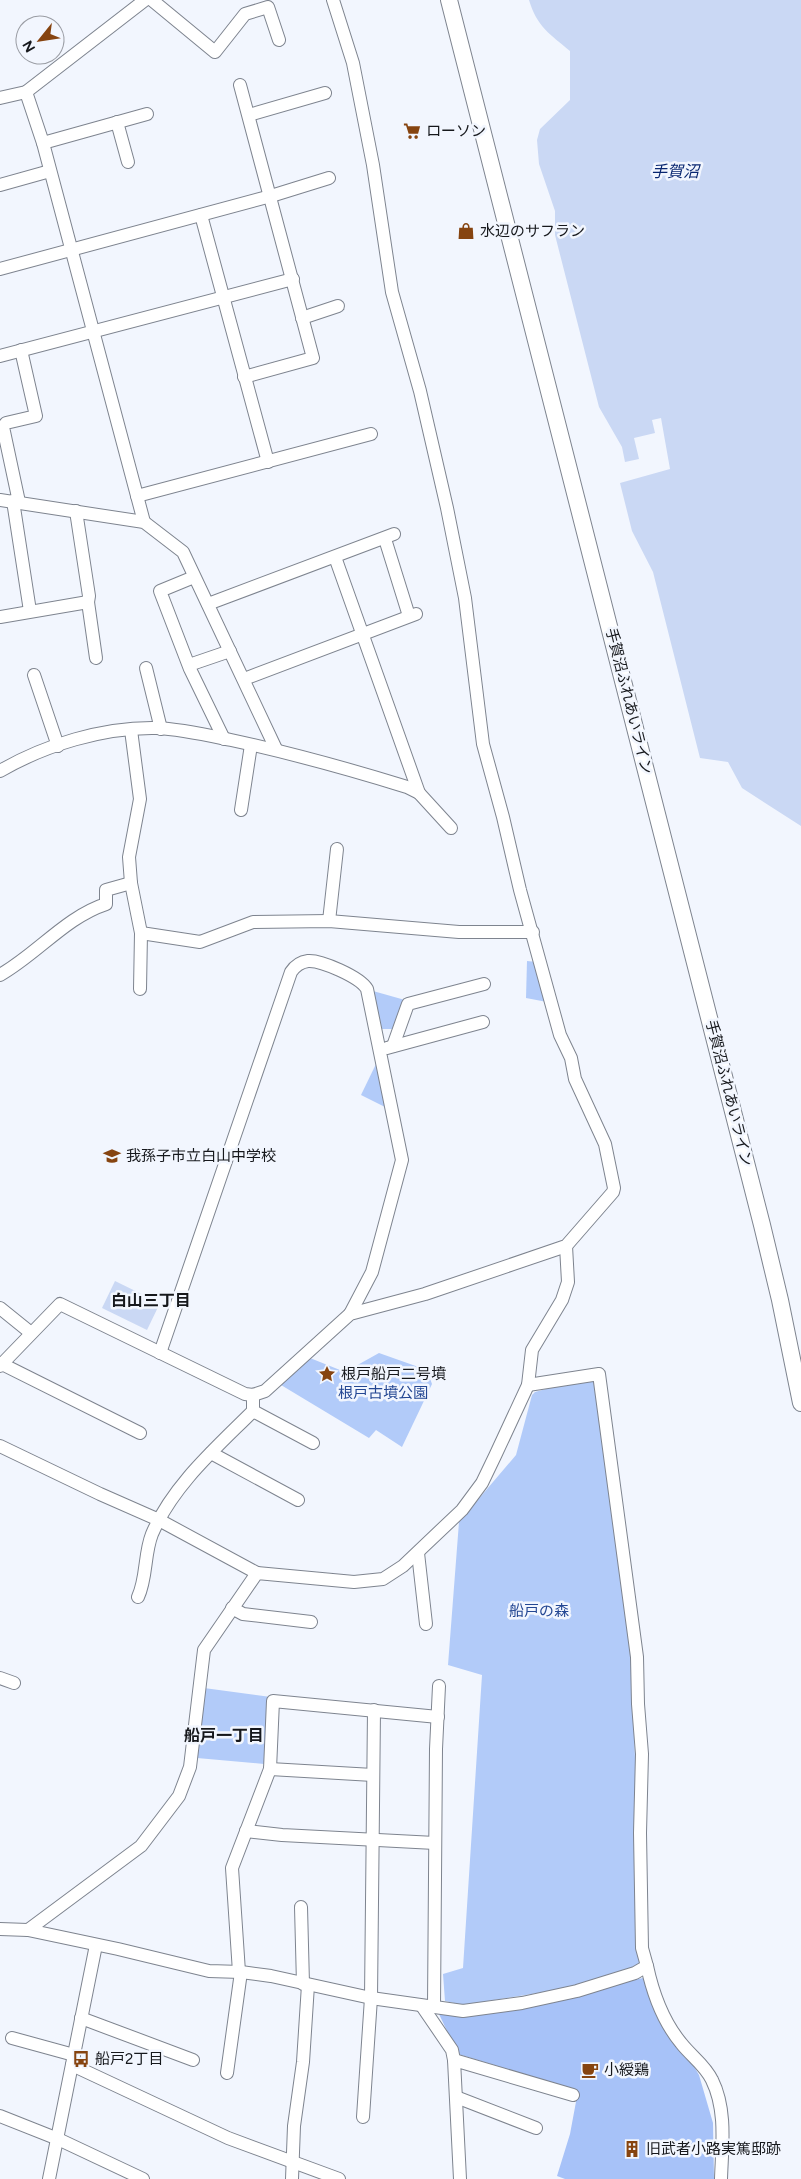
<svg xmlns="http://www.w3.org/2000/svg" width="801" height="2179" font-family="Figtree,'Noto Sans JP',sans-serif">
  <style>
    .green { fill: #b2cbf9 }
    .forest { fill: #a7c2f8 }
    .water { fill: #cad8f4 }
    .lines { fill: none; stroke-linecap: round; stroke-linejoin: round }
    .minor-casing { stroke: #7e848f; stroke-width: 14 }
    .tertiary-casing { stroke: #7e848f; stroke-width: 18 }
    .minor { stroke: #fff; stroke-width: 12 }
    .tertiary { stroke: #fff; stroke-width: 16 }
    .labels { text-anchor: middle; stroke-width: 5; stroke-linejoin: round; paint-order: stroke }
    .poi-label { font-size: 15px; fill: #16181c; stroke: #f2f6fe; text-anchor: start }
    .street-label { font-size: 15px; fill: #16181c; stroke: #f2f6fe }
    .park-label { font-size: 15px; fill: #244793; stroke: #f2f6fe }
    .water-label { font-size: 16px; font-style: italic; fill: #082670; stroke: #f2f6fe }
    .neighbourhood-label { font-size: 16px; font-weight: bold; fill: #16181c; stroke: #f2f6fe }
  </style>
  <rect width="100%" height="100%" fill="#f2f6fe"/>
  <!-- green -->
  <g class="green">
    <path d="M527,961L537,962L547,1002L526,998Z"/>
    <path d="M373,991L405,1000L394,1029H381Z"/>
    <path d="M376,1064L385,1107L361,1095Z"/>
    <path d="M379,1353L427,1370L432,1384L402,1447L376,1430L369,1438L281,1385L310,1358L345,1372Z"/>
    <path d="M591,1380L595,1383L631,1649L635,1758V1877L641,1962L638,1966L576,1987L463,2005L445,2001L443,1974L463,1968L482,1675L448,1665L459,1522L516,1455L532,1395L535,1392L571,1382Z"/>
    <path d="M204,1688L271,1697L264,1764L197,1758Z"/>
  </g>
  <!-- forest -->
  <path class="forest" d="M643,1978L699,2075L713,2123L714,2179H565L557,2176L570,2134L578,2091L458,2054L438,2012L462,2016Z"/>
  <!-- water -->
  <g class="water">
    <path d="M529,0H801V826L742,788L728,762L700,758L653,572L632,531L620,483L670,469L661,418L652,420L655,433L634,438L639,459L625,462L622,447L599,407L555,235V211L539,164L537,140L540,129L570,100V51C550,34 537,27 529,0Z"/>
    <path d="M115,1281L160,1303L147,1330L102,1308Z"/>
  </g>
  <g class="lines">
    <!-- minor casing -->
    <g class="minor-casing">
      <g id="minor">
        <path d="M152,0L215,52L245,14L268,7L279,40"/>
        <path d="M240,85L313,358L244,377"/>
        <path d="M26,92L43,143L144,522"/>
        <path d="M0,98L26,92L145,0"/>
        <path d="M249,115L325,93"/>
        <path d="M117,122L128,162"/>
        <path d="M43,143L147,114"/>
        <path d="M0,185L50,171"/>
        <path d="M201,215L268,462"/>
        <path d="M0,269L271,196L329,178"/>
        <path d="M302,318L338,306"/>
        <path d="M0,356L293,279"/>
        <path d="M137,496L371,434"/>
        <path d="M0,500L144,522L183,552L276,749"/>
        <path d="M13,501L30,611"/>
        <path d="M19,502L3,427L6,423L36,416L21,350"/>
        <path d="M385,539L409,616"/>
        <path d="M335,557L419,793"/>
        <path d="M194,577L160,591L190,669L224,739"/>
        <path d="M88,602L96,658"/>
        <path d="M208,604L394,534"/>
        <path d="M0,617L88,602L89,596L76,511"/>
        <path d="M189,665L230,651"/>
        <path d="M146,668L161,729"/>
        <path d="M34,675L58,746"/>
        <path d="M244,679L416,614"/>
        <path d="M131,730L140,799L129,857L131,883L141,933L140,989"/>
        <path d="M0,771C45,745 103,727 156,728C181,729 207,735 231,740C291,753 349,769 407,787L419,793L451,828"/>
        <path d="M241,810L251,745"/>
        <path d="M329,921L337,849"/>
        <path d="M141,933L200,942L253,922L329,921L459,932H533"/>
        <path d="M0,975C37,954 66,917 106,904V890L131,883"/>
        <path d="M393,1046L408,1004L484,984"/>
        <path d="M387,1048L483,1022"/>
        <path d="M0,1308L31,1333"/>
        <path d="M160,1353L291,972C295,966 300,962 308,961C321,960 360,977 367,989L402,1160L372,1272L350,1314"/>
        <path d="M2,1364L140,1433"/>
        <path d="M0,1366L60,1304L245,1394L253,1395L265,1391L350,1314L425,1294L566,1246L613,1192L614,1188L605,1144L575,1079L571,1058L560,1035L520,890L503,817L483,744L465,598L447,508L420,391L392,292L373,165L353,63L333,0"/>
        <path d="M253,1411L313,1443"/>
        <path d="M0,1446L100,1494L159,1520L257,1573"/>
        <path d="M211,1453L298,1500"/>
        <path d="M418,1553L426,1624"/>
        <path d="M138,1597C147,1578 144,1554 152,1534C173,1485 216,1448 253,1411V1395"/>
        <path d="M232,1608L243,1614L311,1622"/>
        <path d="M0,1678L14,1683"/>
        <path d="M270,1769L373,1775"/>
        <path d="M246,1831L282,1835L435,1843"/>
        <path d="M301,1907L303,1984"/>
        <path d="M0,1929L28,1930L118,1949L209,1971L241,1972L271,1976L371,1998L463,2011L522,2003L577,1991L635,1973L647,1966L642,1948L640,1833L642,1754L638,1704L637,1657L599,1374L528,1385"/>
        <path d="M28,1930L141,1846L179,1796L190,1767L204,1650L257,1573L354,1582L383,1579L403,1566L462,1510L482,1483L495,1456L528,1385L532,1350L562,1300L568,1282L566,1246"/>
        <path d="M647,1966C653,1994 662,2020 681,2043C691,2056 705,2065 712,2080C727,2110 722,2147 721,2179"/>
        <path d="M239,1972L232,1868L270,1769L273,1701L438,1717"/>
        <path d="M422,2006L452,2050L454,2060"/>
        <path d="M434,2006L436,1749L439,1686"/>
        <path d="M81,2018L193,2060"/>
        <path d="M12,2038L74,2055"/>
        <path d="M72,2065L228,2138L339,2179"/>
        <path d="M227,2073L241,1972"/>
        <path d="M456,2097L536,2128"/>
        <path d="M0,2116L58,2139L143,2179"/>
        <path d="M363,2117L371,1998L374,1710"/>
        <path d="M49,2179L96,1945"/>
        <path d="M292,2179L294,2126L303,2062L308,1985"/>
        <path d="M460,2179L454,2060L573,2095"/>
      </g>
    </g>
    <!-- tertiary casing -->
    <g class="tertiary-casing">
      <path id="tertiary" d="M449,0L762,1225L780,1300L801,1403"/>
    </g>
    <!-- minor -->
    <use href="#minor" class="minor"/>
    <!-- tertiary -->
    <use href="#tertiary" class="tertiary"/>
  </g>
  <!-- icons -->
  <defs>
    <g id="supermarket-bare" transform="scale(1.35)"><path d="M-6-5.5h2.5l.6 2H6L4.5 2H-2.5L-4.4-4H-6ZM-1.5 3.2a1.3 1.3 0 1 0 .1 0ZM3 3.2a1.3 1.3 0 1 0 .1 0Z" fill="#864410" stroke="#f2f6fe" stroke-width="2.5" paint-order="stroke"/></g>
    <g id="shop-bare" transform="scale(1.35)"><path d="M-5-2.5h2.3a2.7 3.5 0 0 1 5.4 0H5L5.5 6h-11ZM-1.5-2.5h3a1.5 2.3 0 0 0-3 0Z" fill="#864410" stroke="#f2f6fe" stroke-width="2.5" paint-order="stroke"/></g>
    <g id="school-bare" transform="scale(1.35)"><path d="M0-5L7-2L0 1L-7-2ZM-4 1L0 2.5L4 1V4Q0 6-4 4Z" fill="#864410" stroke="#f2f6fe" stroke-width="2.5" paint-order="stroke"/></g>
    <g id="sight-bare" transform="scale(1.35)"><path d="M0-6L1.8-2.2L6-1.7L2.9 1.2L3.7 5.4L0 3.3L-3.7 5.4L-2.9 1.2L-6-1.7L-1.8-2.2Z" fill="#864410" stroke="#f2f6fe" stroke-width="2.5" paint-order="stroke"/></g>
    <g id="bus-bare" transform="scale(1.35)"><path d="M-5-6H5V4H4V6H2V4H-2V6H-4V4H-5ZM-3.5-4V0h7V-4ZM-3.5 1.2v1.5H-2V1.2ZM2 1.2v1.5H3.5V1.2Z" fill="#864410" stroke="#f2f6fe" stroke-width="2.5" paint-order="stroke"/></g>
    <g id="cafe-bare" transform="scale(1.35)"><path d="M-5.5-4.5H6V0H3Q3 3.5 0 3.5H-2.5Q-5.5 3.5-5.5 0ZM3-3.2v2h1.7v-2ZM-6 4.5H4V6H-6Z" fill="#864410" stroke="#f2f6fe" stroke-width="2.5" paint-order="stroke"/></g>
    <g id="building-bare" transform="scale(1.35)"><path d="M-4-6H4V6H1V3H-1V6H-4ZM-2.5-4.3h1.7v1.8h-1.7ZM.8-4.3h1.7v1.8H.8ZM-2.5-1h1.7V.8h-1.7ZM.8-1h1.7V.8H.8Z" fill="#864410" stroke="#f2f6fe" stroke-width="2.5" paint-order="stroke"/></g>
  </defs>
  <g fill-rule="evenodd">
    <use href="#supermarket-bare" x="412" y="131"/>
    <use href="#shop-bare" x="466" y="231"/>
    <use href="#school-bare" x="112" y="1156"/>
    <use href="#sight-bare" x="327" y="1374"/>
    <use href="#bus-bare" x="81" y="2059"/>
    <use href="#cafe-bare" x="590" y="2070"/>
    <use href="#building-bare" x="632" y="2149"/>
  </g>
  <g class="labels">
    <!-- poi labels -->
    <g class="poi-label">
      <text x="426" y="136">ローソン</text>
      <text x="480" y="236">水辺のサフラン</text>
      <text x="126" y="1161">我孫子市立白山中学校</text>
      <text x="341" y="1379">根戸船戸二号墳</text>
      <text x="95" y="2064">船戸2丁目</text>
      <text x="604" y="2075">小綬鶏</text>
      <text x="646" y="2154">旧武者小路実篤邸跡</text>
    </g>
    <!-- street labels -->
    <g class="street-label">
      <text transform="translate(629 701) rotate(76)" y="5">手賀沼ふれあいライン</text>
      <text transform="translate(729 1093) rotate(76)" y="5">手賀沼ふれあいライン</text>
    </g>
    <!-- park labels -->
    <g class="park-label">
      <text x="383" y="1398">根戸古墳公園</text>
      <text x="539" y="1616">船戸の森</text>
    </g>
    <!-- water labels -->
    <g class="water-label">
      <text x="675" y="177">手賀沼</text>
    </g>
    <!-- neighbourhood labels -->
    <g class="neighbourhood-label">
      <text x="151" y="1306">白山三丁目</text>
      <text x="224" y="1741">船戸一丁目</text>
    </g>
  </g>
  <!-- north arrow -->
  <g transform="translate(40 40) rotate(240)"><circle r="24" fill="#f2f6fe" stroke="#9a9da4"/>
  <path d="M0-4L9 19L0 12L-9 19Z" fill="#864410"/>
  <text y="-8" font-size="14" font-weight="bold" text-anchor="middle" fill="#16181c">N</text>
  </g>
</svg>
